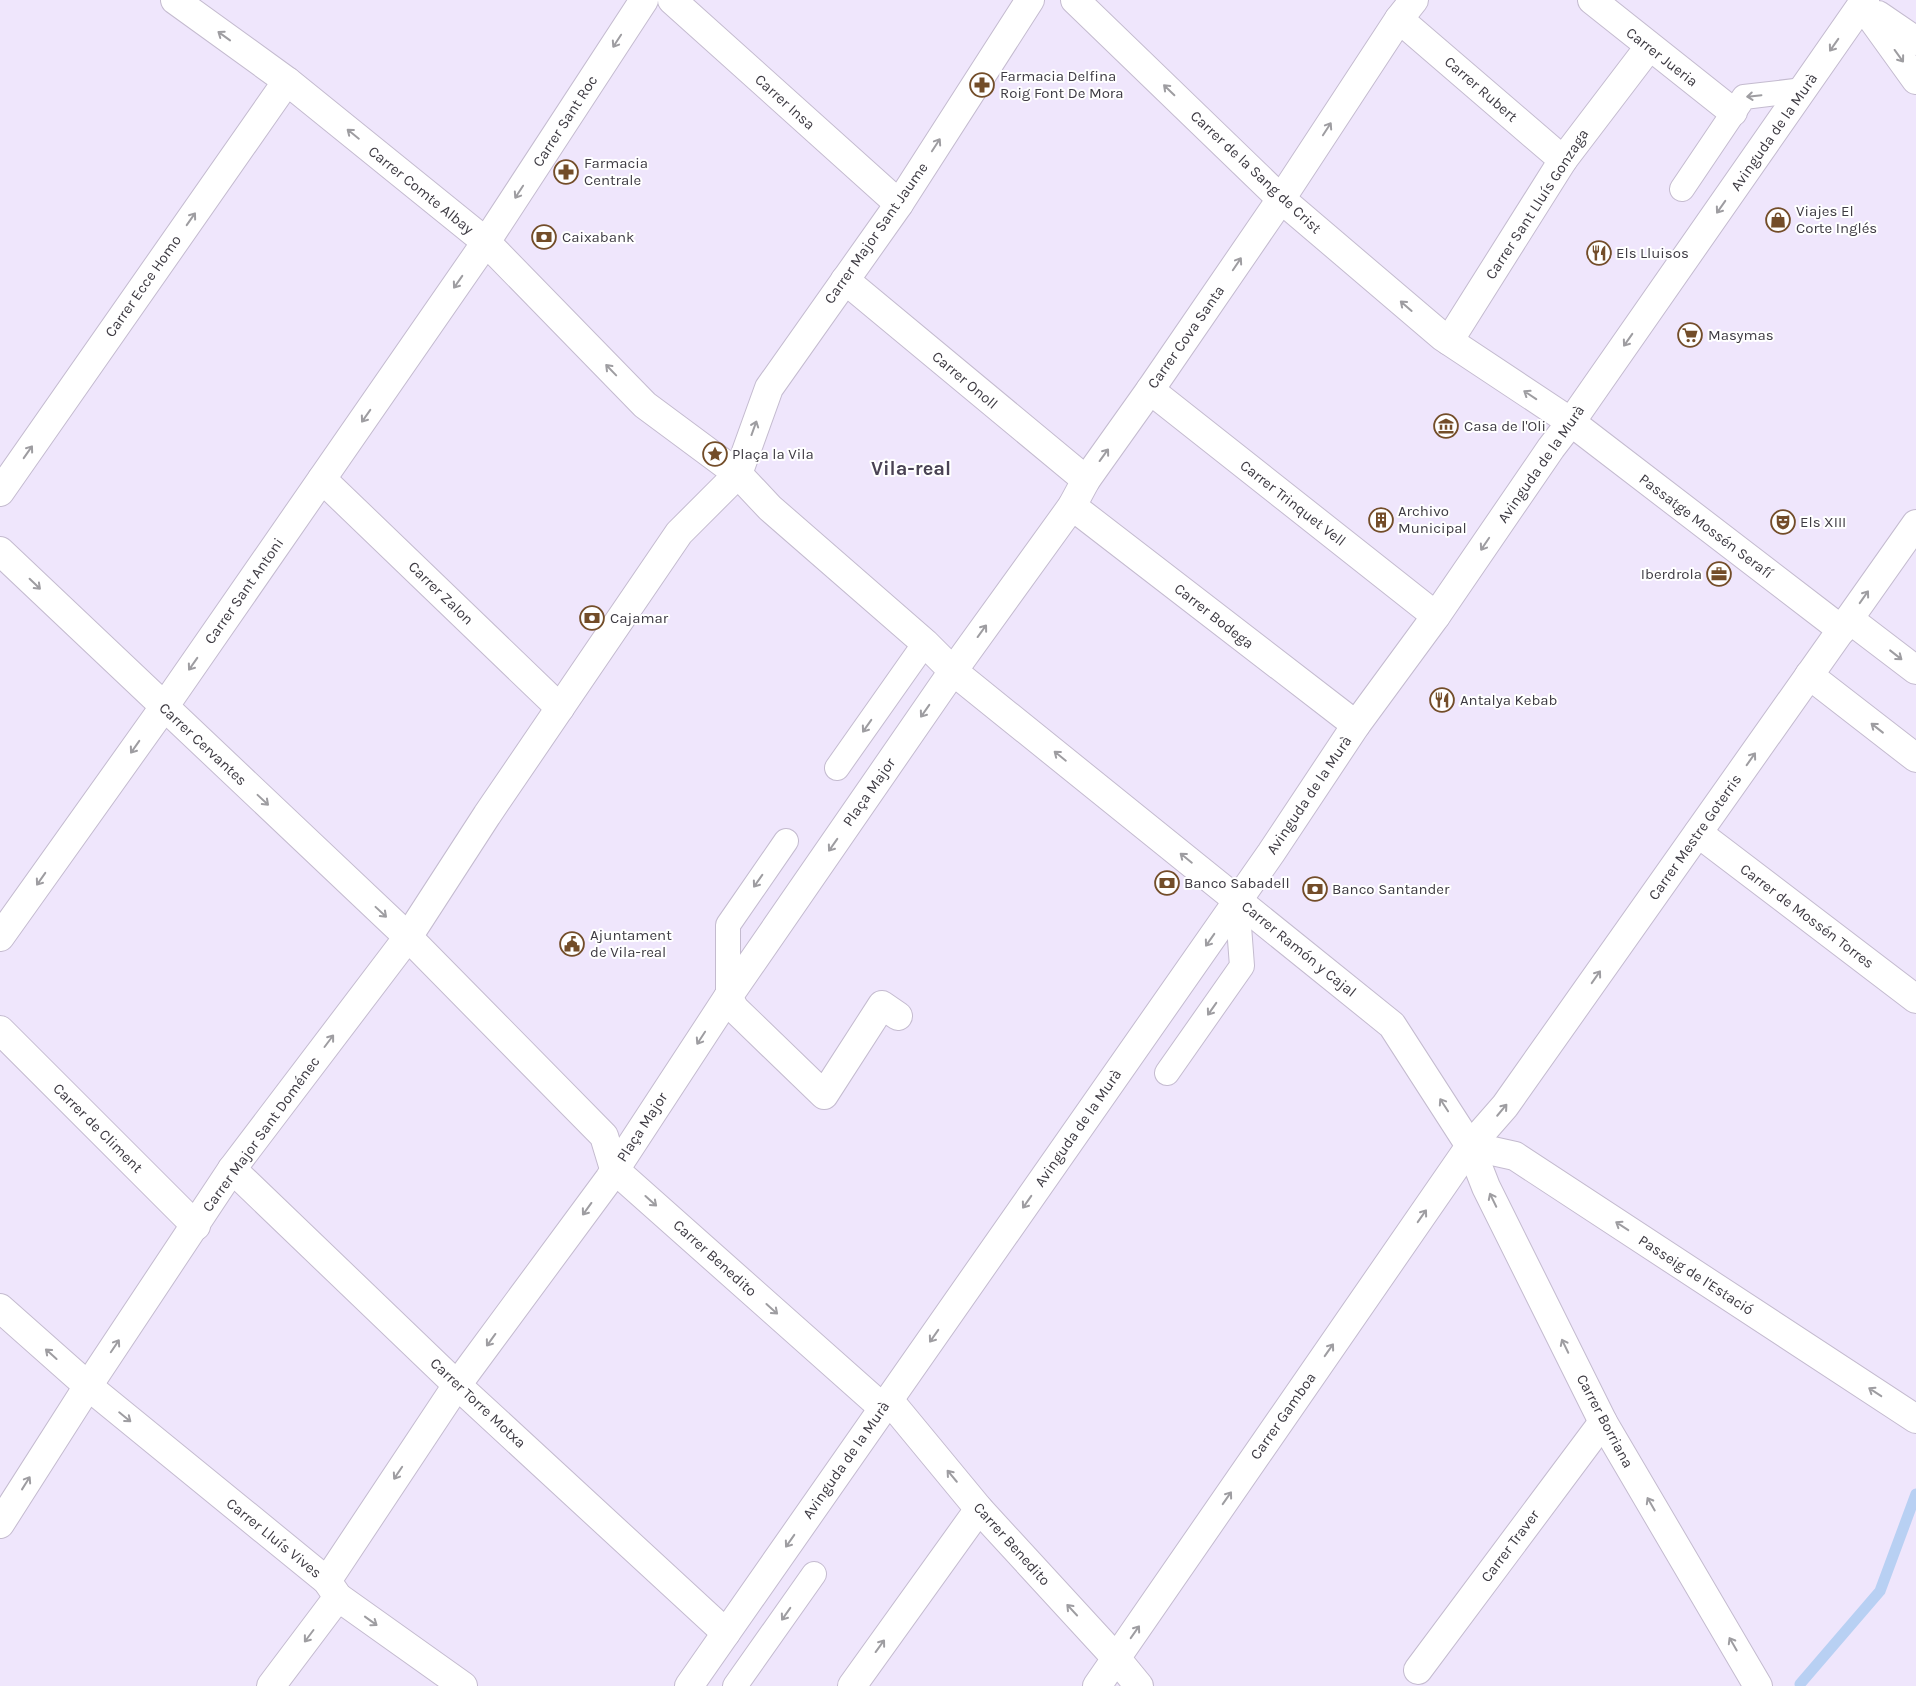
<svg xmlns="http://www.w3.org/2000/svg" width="1916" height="1686" font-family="Karla,sans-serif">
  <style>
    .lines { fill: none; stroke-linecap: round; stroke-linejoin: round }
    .stream { stroke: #b8d0f3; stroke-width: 11 }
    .lane-casing { stroke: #c4bbcf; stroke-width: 26 }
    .street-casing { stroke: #c4bbcf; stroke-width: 30 }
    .secondary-casing { stroke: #c4bbcf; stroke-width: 30 }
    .lane { stroke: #fff; stroke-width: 24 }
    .street { stroke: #fff; stroke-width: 28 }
    .secondary { stroke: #fff; stroke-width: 28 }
    .oneway { stroke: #9e9da1 }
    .labels { text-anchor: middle; stroke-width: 4; stroke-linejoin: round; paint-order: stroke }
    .street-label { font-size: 15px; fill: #3e3b43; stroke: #fff }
    .poi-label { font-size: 15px; fill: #3e3b43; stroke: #fff; text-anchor: start }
    .district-label { font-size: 20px; font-weight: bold; fill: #4a4354; stroke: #fff }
  </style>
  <rect width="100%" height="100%" fill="#efe6fc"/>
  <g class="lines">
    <!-- stream -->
    <path class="stream" d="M1800,1684L1880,1591L1916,1494"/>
    <!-- lane casing -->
    <g class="lane-casing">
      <g id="lane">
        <path d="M1682,189L1744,97L1803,90"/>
        <path d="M837,768L925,643"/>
        <path d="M728,997V925L786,841"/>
        <path d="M1167,1073L1242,966L1237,900"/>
        <path d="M735,1686L814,1574"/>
      </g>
    </g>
    <!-- street casing -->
    <g class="street-casing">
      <g id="street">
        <path d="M175,0L287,81L486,242L645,405L738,474L770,508L925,643L953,671L1392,1025L1470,1146L1486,1187L1603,1422L1758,1686"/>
        <path d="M672,0L899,204"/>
        <path d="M1075,0L1281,199L1443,337L1571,422L1842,630"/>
        <path d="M1592,0L1733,112"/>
        <path d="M1399,19L1563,160"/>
        <path d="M845,280L1086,480"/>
        <path d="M1449,341L1563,160L1649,47"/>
        <path d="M1150,390L1436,616"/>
        <path d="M322,479L560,708"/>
        <path d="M0,492L287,81"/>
        <path d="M1072,506L1356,725"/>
        <path d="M0,551L408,937L604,1136L614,1169"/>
        <path d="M1849,619L1916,670"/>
        <path d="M1809,675L1916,758"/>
        <path d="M1698,833L1916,999"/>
        <path d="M0,937L164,707L486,242L644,0"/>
        <path d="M728,997L735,1009L824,1095L882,1005L898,1016"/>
        <path d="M0,1030L196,1226"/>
        <path d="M1470,1146L1515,1156L1916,1419"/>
        <path d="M232,1169L457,1385L726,1633"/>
        <path d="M614,1169L883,1408"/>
        <path d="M0,1308L88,1386L327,1581L338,1597L463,1686"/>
        <path d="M889,1400L979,1509L1116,1658L1139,1686"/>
        <path d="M0,1524L88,1386L232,1169L408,937L487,815L679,533L738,474L769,388L899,204L1030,0"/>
        <path d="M327,1581L457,1385L609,1179L728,997L953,671L1072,506L1086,480L1150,390L1281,199L1399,19L1414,0"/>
        <path d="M1418,1670L1603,1422"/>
        <path d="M271,1686L338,1597"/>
        <path d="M852,1686L979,1509"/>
        <path d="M1097,1686L1470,1146L1505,1106L1916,524"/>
      </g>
    </g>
    <!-- secondary casing -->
    <g class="secondary-casing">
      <g id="secondary">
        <path d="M1862,5L1916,80"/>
        <path d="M1878,15L1916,41"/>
        <path d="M689,1686L1271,853L1356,725L1436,616L1551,448L1571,422L1865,0"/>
      </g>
    </g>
    <!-- lane -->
    <use href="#lane" class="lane"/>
    <!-- street -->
    <use href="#street" class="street"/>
    <!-- secondary -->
    <use href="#secondary" class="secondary"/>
  </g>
  <!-- one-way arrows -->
  <defs><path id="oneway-shaft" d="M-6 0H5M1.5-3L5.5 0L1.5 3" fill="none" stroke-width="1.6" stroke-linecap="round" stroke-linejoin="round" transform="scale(1.25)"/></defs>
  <g class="oneway">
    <use href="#oneway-shaft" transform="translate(224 36) rotate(-144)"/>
    <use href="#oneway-shaft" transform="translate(617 41) rotate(123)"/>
    <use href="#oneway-shaft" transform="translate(1834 45) rotate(125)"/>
    <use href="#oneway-shaft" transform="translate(1899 56) rotate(54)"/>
    <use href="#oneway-shaft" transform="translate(1169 90) rotate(-136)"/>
    <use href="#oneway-shaft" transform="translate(1754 96) rotate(174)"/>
    <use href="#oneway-shaft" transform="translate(1327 129) rotate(-57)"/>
    <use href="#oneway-shaft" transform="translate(353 134) rotate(-141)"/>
    <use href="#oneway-shaft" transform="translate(936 145) rotate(-57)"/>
    <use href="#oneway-shaft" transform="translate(519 192) rotate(123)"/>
    <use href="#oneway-shaft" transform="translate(1721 207) rotate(125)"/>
    <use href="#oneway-shaft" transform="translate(191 219) rotate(-55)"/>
    <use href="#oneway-shaft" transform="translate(1237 264) rotate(-56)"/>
    <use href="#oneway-shaft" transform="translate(458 282) rotate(125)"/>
    <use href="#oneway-shaft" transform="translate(1406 306) rotate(-139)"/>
    <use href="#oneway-shaft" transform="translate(1628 340) rotate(125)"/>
    <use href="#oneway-shaft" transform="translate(611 370) rotate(-134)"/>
    <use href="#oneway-shaft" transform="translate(1530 395) rotate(-146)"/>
    <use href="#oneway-shaft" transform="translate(366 416) rotate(125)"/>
    <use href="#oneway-shaft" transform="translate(754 428) rotate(-70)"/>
    <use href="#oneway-shaft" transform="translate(28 452) rotate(-55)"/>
    <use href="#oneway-shaft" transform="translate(1104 455) rotate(-54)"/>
    <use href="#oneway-shaft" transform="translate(1485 544) rotate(124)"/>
    <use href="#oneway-shaft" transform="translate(35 584) rotate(44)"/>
    <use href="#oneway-shaft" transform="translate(1864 597) rotate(-55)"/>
    <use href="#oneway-shaft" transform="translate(982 631) rotate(-54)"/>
    <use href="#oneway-shaft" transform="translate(1896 655) rotate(38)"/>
    <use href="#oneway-shaft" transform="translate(193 664) rotate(125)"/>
    <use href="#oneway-shaft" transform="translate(925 711) rotate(125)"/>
    <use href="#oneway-shaft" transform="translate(867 726) rotate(125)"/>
    <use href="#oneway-shaft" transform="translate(1877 728) rotate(-142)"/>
    <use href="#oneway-shaft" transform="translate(135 747) rotate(125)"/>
    <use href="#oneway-shaft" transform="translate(1060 756) rotate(-141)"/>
    <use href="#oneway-shaft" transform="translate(1751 759) rotate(-55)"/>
    <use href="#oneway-shaft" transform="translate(263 800) rotate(43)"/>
    <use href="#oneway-shaft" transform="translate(833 845) rotate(125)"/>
    <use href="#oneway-shaft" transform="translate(1186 858) rotate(-141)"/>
    <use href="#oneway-shaft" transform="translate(41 879) rotate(125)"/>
    <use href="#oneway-shaft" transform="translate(758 881) rotate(125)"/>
    <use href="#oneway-shaft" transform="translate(381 912) rotate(43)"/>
    <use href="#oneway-shaft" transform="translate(1210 940) rotate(125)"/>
    <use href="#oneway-shaft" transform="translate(1596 977) rotate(-55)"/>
    <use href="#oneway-shaft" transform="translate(1212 1009) rotate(125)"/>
    <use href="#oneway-shaft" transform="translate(701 1038) rotate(123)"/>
    <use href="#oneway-shaft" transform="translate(329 1041) rotate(-53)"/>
    <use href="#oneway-shaft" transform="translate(1444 1105) rotate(-123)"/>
    <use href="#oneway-shaft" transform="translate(1502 1110) rotate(-50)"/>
    <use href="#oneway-shaft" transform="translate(1493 1200) rotate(-116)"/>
    <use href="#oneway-shaft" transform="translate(651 1201) rotate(42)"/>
    <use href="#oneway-shaft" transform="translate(1027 1202) rotate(125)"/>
    <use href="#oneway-shaft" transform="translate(587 1209) rotate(126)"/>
    <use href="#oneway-shaft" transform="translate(1422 1216) rotate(-55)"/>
    <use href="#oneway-shaft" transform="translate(1622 1226) rotate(-147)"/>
    <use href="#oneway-shaft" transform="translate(772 1309) rotate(42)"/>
    <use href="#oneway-shaft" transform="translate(934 1336) rotate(125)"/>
    <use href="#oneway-shaft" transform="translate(491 1340) rotate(126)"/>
    <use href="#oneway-shaft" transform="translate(115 1346) rotate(-56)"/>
    <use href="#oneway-shaft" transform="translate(1565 1346) rotate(-116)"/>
    <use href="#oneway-shaft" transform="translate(1329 1350) rotate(-55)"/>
    <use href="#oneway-shaft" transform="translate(51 1354) rotate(-138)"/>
    <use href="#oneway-shaft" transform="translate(1875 1392) rotate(-147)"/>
    <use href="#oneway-shaft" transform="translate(125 1417) rotate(39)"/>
    <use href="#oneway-shaft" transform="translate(398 1473) rotate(124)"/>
    <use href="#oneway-shaft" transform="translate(952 1476) rotate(-130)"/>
    <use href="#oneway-shaft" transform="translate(26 1483) rotate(-58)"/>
    <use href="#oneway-shaft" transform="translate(1227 1498) rotate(-55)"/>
    <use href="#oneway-shaft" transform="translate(1651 1504) rotate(-120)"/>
    <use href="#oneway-shaft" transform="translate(790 1541) rotate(125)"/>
    <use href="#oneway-shaft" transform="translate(1072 1610) rotate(-133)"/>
    <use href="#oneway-shaft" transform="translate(786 1614) rotate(125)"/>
    <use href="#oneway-shaft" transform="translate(371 1621) rotate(36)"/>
    <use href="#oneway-shaft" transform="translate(1135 1632) rotate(-55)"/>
    <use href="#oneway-shaft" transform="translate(309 1636) rotate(127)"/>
    <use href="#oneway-shaft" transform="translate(1733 1644) rotate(-120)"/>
    <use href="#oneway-shaft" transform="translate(880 1646) rotate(-54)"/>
  </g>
  <!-- icons -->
  <defs>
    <g id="pharmacy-ring" transform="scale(1.25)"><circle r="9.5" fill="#fff" stroke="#734d29" stroke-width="1.5"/><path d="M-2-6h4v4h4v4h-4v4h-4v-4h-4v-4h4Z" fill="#734d29"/></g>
    <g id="shop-ring" transform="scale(1.25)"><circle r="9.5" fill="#fff" stroke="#734d29" stroke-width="1.5"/><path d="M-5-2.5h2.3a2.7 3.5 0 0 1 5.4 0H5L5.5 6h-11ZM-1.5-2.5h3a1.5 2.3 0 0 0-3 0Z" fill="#734d29"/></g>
    <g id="bank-ring" transform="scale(1.25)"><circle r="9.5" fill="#fff" stroke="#734d29" stroke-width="1.5"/><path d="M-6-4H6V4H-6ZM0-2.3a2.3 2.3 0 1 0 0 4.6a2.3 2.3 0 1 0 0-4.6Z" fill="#734d29"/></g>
    <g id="restaurant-ring" transform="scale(1.25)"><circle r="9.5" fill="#fff" stroke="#734d29" stroke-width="1.5"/><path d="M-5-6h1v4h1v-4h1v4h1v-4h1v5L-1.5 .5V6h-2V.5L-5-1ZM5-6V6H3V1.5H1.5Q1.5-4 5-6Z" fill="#734d29"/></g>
    <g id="supermarket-ring" transform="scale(1.25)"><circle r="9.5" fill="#fff" stroke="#734d29" stroke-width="1.5"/><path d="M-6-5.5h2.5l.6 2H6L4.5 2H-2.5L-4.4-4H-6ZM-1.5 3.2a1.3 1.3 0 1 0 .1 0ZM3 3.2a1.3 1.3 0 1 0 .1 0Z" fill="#734d29"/></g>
    <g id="museum-ring" transform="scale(1.25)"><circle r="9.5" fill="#fff" stroke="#734d29" stroke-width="1.5"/><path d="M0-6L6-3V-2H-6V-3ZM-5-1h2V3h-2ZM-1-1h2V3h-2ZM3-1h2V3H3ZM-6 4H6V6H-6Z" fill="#734d29"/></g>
    <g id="sight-ring" transform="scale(1.25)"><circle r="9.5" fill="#fff" stroke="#734d29" stroke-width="1.5"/><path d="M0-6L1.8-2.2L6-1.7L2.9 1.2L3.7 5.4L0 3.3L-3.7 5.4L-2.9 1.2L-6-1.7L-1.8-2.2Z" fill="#734d29"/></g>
    <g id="building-ring" transform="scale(1.25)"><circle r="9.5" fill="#fff" stroke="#734d29" stroke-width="1.5"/><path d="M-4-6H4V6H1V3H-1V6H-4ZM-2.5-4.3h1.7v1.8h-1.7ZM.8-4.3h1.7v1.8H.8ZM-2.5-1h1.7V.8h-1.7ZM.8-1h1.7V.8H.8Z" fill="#734d29"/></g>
    <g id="theatre-ring" transform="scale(1.25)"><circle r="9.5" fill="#fff" stroke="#734d29" stroke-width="1.5"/><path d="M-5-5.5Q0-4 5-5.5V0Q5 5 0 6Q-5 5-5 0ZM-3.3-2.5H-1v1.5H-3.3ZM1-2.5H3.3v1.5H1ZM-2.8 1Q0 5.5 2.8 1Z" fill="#734d29"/></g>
    <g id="office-ring" transform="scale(1.25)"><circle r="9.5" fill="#fff" stroke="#734d29" stroke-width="1.5"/><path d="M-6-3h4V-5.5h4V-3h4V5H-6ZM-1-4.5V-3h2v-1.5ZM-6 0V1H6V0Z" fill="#734d29"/></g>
    <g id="civic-ring" transform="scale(1.25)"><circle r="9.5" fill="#fff" stroke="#734d29" stroke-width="1.5"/><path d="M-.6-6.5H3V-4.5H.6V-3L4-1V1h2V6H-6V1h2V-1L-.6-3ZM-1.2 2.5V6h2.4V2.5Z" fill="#734d29"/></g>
  </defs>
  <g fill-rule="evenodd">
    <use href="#pharmacy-ring" x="982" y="85"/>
    <use href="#pharmacy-ring" x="566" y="172"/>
    <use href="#shop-ring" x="1778" y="220"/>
    <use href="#bank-ring" x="544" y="237"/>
    <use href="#restaurant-ring" x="1599" y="253"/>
    <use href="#supermarket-ring" x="1690" y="335"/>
    <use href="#museum-ring" x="1446" y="426"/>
    <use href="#sight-ring" x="715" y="454"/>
    <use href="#building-ring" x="1381" y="520"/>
    <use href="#theatre-ring" x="1783" y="522"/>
    <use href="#office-ring" x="1719" y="574"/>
    <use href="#bank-ring" x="592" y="618"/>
    <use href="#restaurant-ring" x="1442" y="700"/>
    <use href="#bank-ring" x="1167" y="883"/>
    <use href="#bank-ring" x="1315" y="889"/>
    <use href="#civic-ring" x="572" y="944"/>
  </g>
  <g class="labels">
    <!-- street labels -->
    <g class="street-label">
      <text transform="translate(1662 57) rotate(38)" y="5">Carrer Jueria</text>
      <text transform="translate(1481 89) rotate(41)" y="5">Carrer Rubert</text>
      <text transform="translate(785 102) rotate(42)" y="5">Carrer Insa</text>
      <text transform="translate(565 121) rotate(-57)" y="5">Carrer Sant Roc</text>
      <text transform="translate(1774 132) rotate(-55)" y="5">Avinguda de la Murà</text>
      <text transform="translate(1256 172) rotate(43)" y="5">Carrer de la Sang de Crist</text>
      <text transform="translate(421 190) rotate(39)" y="5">Carrer Comte Albay</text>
      <text transform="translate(1537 204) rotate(-57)" y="5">Carrer Sant Lluís Gonzaga</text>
      <text transform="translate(876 233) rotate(-55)" y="5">Carrer Major Sant Jaume</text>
      <text transform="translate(143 286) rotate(-55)" y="5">Carrer Ecce Homo</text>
      <text transform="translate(1186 337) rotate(-55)" y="5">Carrer Cova Santa</text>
      <text transform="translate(965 380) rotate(40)" y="5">Carrer Onoll</text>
      <text transform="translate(1541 464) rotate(-55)" y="5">Avinguda de la Murà</text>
      <text transform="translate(1293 503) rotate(38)" y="5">Carrer Trinquet Vell</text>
      <text transform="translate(1706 526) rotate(37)" y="5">Passatge Mossén Serafí</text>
      <text transform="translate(244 591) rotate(-55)" y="5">Carrer Sant Antoni</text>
      <text transform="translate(441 593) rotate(44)" y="5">Carrer Zalon</text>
      <text transform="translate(1214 616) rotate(38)" y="5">Carrer Bodega</text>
      <text transform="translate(203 744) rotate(43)" y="5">Carrer Cervantes</text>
      <text transform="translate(869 792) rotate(-55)" y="5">Plaça Major</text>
      <text transform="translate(1309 795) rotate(-56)" y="5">Avinguda de la Murà</text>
      <text transform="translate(1695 837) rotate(-55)" y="5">Carrer Mestre Goterris</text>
      <text transform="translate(1807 916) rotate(37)" y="5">Carrer de Mossén Torres</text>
      <text transform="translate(1299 949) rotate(39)" y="5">Carrer Ramón y Cajal</text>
      <text transform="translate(642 1127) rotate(-57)" y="5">Plaça Major</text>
      <text transform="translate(98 1128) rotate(45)" y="5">Carrer de Climent</text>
      <text transform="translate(1078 1128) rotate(-55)" y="5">Avinguda de la Murà</text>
      <text transform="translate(261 1134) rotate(-54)" y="5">Carrer Major Sant Doménec</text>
      <text transform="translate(715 1258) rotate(42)" y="5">Carrer Benedito</text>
      <text transform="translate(1696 1275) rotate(33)" y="5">Passeig de l'Estació</text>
      <text transform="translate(478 1403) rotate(43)" y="5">Carrer Torre Motxa</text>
      <text transform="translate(1283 1416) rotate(-55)" y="5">Carrer Gamboa</text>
      <text transform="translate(1605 1421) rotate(62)" y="5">Carrer Borriana</text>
      <text transform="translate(846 1460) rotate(-55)" y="5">Avinguda de la Murà</text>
      <text transform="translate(274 1538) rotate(39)" y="5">Carrer Lluís Vives</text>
      <text transform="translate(1012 1544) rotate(48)" y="5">Carrer Benedito</text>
      <text transform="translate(1510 1546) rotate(-53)" y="5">Carrer Traver</text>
    </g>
    <!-- poi labels -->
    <g class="poi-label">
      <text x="1000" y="81">Farmacia Delfina<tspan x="1000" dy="17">Roig Font De Mora</tspan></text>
      <text x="584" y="168">Farmacia<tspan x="584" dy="17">Centrale</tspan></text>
      <text x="1796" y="216">Viajes El<tspan x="1796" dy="17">Corte Inglés</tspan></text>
      <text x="562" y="242">Caixabank</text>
      <text x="1616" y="258">Els Lluisos</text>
      <text x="1708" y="340">Masymas</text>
      <text x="1464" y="431">Casa de l'Oli</text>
      <text x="732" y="459">Plaça la Vila</text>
      <text x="1398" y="516">Archivo<tspan x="1398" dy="17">Municipal</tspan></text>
      <text x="1800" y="527">Els XIII</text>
      <text x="1702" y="579" text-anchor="end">Iberdrola</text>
      <text x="610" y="623">Cajamar</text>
      <text x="1460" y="705">Antalya Kebab</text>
      <text x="1184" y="888">Banco Sabadell</text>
      <text x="1332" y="894">Banco Santander</text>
      <text x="590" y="940">Ajuntament<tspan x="590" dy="17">de Vila-real</tspan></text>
    </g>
    <!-- district labels -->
    <g class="district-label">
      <text x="911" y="475">Vila-real</text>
    </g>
  </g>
</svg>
